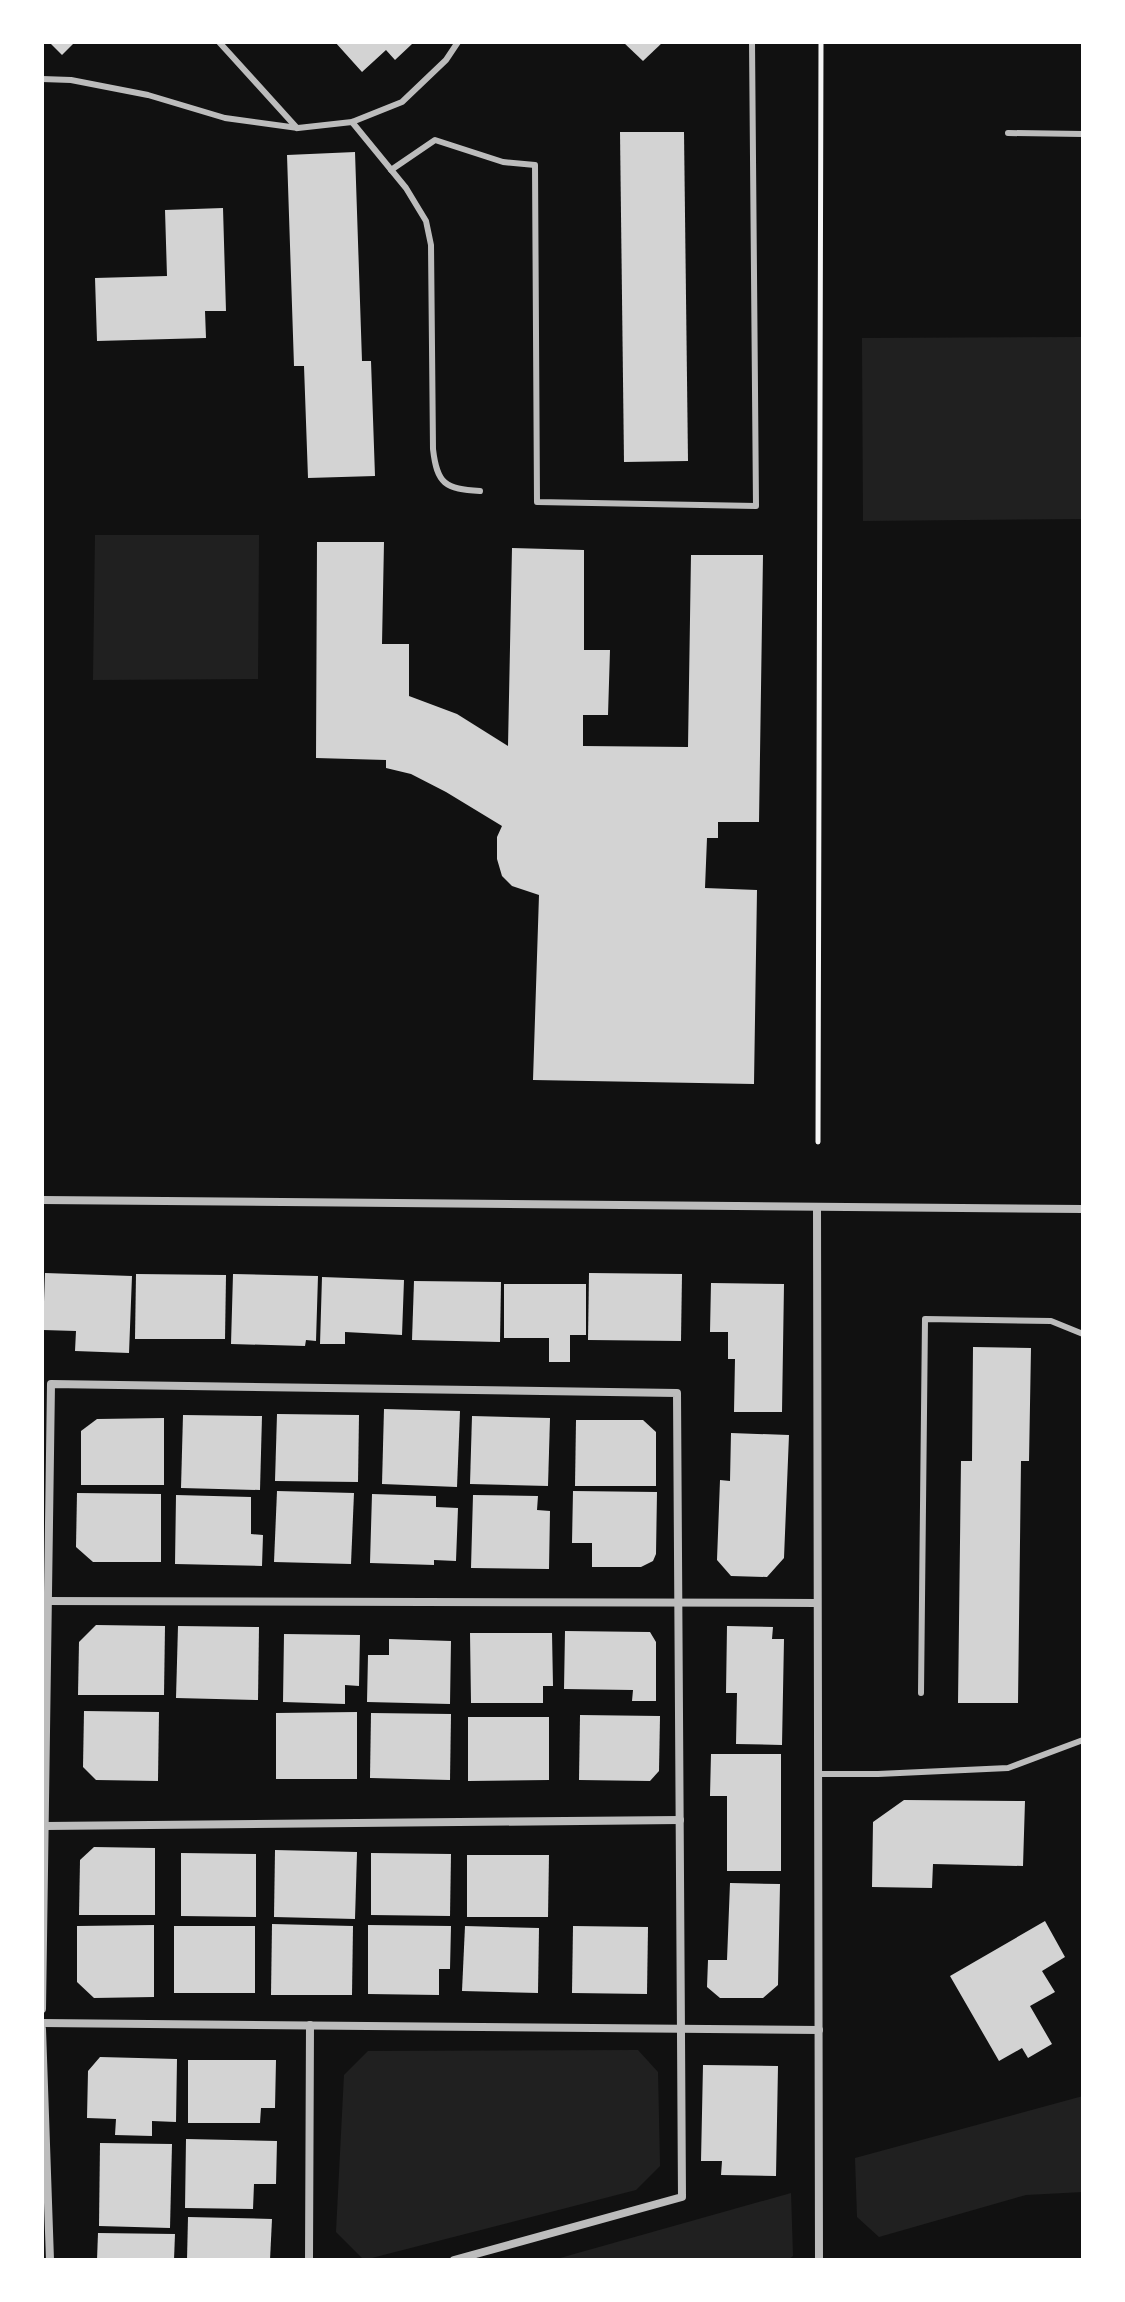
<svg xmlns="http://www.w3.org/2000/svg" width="1125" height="2302" font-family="Quicksand,sans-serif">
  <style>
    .green { fill: #202020 }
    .building { fill: #d3d3d3 }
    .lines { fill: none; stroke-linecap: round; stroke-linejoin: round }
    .path { stroke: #f5f5f5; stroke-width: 5 }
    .service { stroke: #bcbcbc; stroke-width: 6 }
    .minor { stroke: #bcbcbc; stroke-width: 8 }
  </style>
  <rect width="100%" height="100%" fill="#111"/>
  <!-- green -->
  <g class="green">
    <path d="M1083,337V519L863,521L862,338Z"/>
    <path d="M95,535H259L258,679L93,680Z"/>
    <path d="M638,2050L658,2072L660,2166L636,2190L364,2260L336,2232L344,2075L368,2051Z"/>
    <path d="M1083,2096V2192L1026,2195L879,2237L857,2217L855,2158Z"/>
    <path d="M791,2193L793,2256L788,2260H553Z"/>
  </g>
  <!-- building -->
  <g class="building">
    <path d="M49,42H75L62,55Z"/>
    <path d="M335,42H411L412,44L395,60L386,50L362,72Z"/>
    <path d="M623,42H663L643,61Z"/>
    <path d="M620,132H684L688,461L624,462Z"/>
    <path d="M355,152L362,361H371L375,476L308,478L304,366H294L287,155Z"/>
    <path d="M223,208L226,311H205L206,338L97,341L95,278L167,276L165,210Z"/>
    <path d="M317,542H384L382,644H409V696L457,714L508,746L512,548L584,550V650H610L608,715H583V746L688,747L691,555H763L759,822H718V838H707L705,888L757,890L754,1084L533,1080L539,895L512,886L502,876L497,859V837L502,826L446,792L411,774L386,768V760L316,758Z"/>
    <path d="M45,1273L132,1276L129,1353L75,1351L76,1331L43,1330Z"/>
    <path d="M589,1273L682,1274L681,1341L588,1340Z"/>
    <path d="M136,1274L226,1275L225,1339H135Z"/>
    <path d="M233,1274L318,1276L316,1341L306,1340L305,1346L231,1344Z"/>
    <path d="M322,1277L404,1280L402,1335L345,1332V1344H320Z"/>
    <path d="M414,1281L501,1282L500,1342L412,1340Z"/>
    <path d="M711,1283L784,1284L782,1412H734L735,1359H728V1332H710Z"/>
    <path d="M504,1284H586V1335H570V1362H549V1338H504Z"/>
    <path d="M973,1347L1031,1348L1029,1461H1021L1018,1703H958L961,1461H972Z"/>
    <path d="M384,1409L460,1411L457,1487L382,1484Z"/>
    <path d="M277,1414L359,1415L358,1482L275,1481Z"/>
    <path d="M183,1415L262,1416L260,1490L181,1488Z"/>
    <path d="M472,1416L550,1418L548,1486L470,1484Z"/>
    <path d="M164,1418V1485H81V1431L97,1419Z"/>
    <path d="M576,1420H643L656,1432V1486H575Z"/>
    <path d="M731,1433L789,1435L784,1558L767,1577L731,1576L717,1560L720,1480L730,1481Z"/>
    <path d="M277,1491L354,1493L351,1564L274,1562Z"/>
    <path d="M573,1491L657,1492L656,1554L653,1561L641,1567H592V1543H572Z"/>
    <path d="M77,1493L161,1494V1562H93L76,1547Z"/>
    <path d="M372,1494L436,1496V1507L458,1508L456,1561L434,1560V1565L370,1563Z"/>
    <path d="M176,1495L251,1497V1534L263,1535L262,1566L175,1564Z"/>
    <path d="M473,1495L538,1496L537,1510L550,1511L549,1569L471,1568Z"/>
    <path d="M96,1625L165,1626L164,1695H78L79,1642Z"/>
    <path d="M178,1626L259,1627L258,1700L176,1698Z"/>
    <path d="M727,1626L773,1627L772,1639H784L782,1745L736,1744L737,1693H726Z"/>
    <path d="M565,1631L650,1632L656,1642V1701H632L633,1690L564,1689Z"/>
    <path d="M470,1633H552L553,1686H543V1703H471Z"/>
    <path d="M284,1634L360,1635L359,1686L345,1685V1704L283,1702Z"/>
    <path d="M389,1639L451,1641L450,1704L367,1702L368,1655H389Z"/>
    <path d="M84,1711L159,1712L158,1781L96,1780L83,1767Z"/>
    <path d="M357,1712V1779H276V1713Z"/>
    <path d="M371,1713L451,1714L450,1780L370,1778Z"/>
    <path d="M580,1715L660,1716L659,1771L650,1781L579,1780Z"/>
    <path d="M468,1717H549V1780L468,1781Z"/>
    <path d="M711,1754H781V1871H727V1796H710Z"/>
    <path d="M904,1800L1025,1801L1023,1866L933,1864L932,1888L872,1887L873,1822Z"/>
    <path d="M94,1847L155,1848V1915H79L80,1860Z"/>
    <path d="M275,1850L357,1852L355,1919L274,1917Z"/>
    <path d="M181,1853L256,1854V1917L181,1916Z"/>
    <path d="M371,1853L451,1854L450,1916L371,1915Z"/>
    <path d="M467,1855H549L548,1917H467Z"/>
    <path d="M730,1883L780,1884L778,1985L763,1998H720L707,1987L708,1960H727Z"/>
    <path d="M1045,1921L1065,1957L1042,1971L1055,1992L1030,2006L1052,2044L1028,2058L1022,2048L999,2061L950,1976Z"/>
    <path d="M272,1924L353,1926L352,1995H271Z"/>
    <path d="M154,1925V1997L94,1998L77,1982V1926Z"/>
    <path d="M368,1925L451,1926L450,1969H439V1995L368,1994Z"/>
    <rect x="174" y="1926" width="81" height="67"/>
    <path d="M465,1926L539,1928L538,1993L462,1991Z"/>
    <path d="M573,1926L648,1927L647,1994L572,1993Z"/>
    <path d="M100,2057L177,2059L176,2122L152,2121V2136L115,2135L116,2119L87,2118L88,2071Z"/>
    <path d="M188,2060H276L275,2108H261L260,2123H188Z"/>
    <path d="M703,2065L778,2066L776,2176L721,2175L722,2161H701Z"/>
    <path d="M186,2139L277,2141L276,2184H254L253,2209L185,2208Z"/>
    <path d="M100,2143L172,2144L170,2228L99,2226Z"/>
    <path d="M188,2217L272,2219L270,2260H187Z"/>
    <path d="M98,2233L175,2234L174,2260H97Z"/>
  </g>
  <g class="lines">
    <!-- path -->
    <path class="path" d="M818,1142L821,42"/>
    <!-- service -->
    <g class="service">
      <path d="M219,42L297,128"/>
      <path d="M42,79L71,80L148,95L225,118L298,128L352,122L402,102L446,60L458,42"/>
      <path d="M352,122L406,188L426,221L431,245L433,449C437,484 445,489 480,491"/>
      <path d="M1008,133L1083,134"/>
      <path d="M391,170L435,140L503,162L535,165L537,502L756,506L752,42"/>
      <path d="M921,1693L925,1319L1051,1321L1083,1334"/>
      <path d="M819,1774H878L1008,1768L1083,1740"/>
    </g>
    <!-- minor -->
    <g class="minor">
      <path d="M42,1200L1083,1209"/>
      <path d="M817,1207L819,2260"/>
      <path d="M42,1601L817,1603"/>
      <path d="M45,1826L680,1820"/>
      <path d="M42,2009L51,1384L677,1393L682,2197L454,2260"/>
      <path d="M42,2023L819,2030"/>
      <path d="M42,2029L50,2260"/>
      <path d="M309,2260L310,2025"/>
    </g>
  </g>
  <!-- border -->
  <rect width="1125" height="2302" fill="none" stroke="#ffffff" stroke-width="88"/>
</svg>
